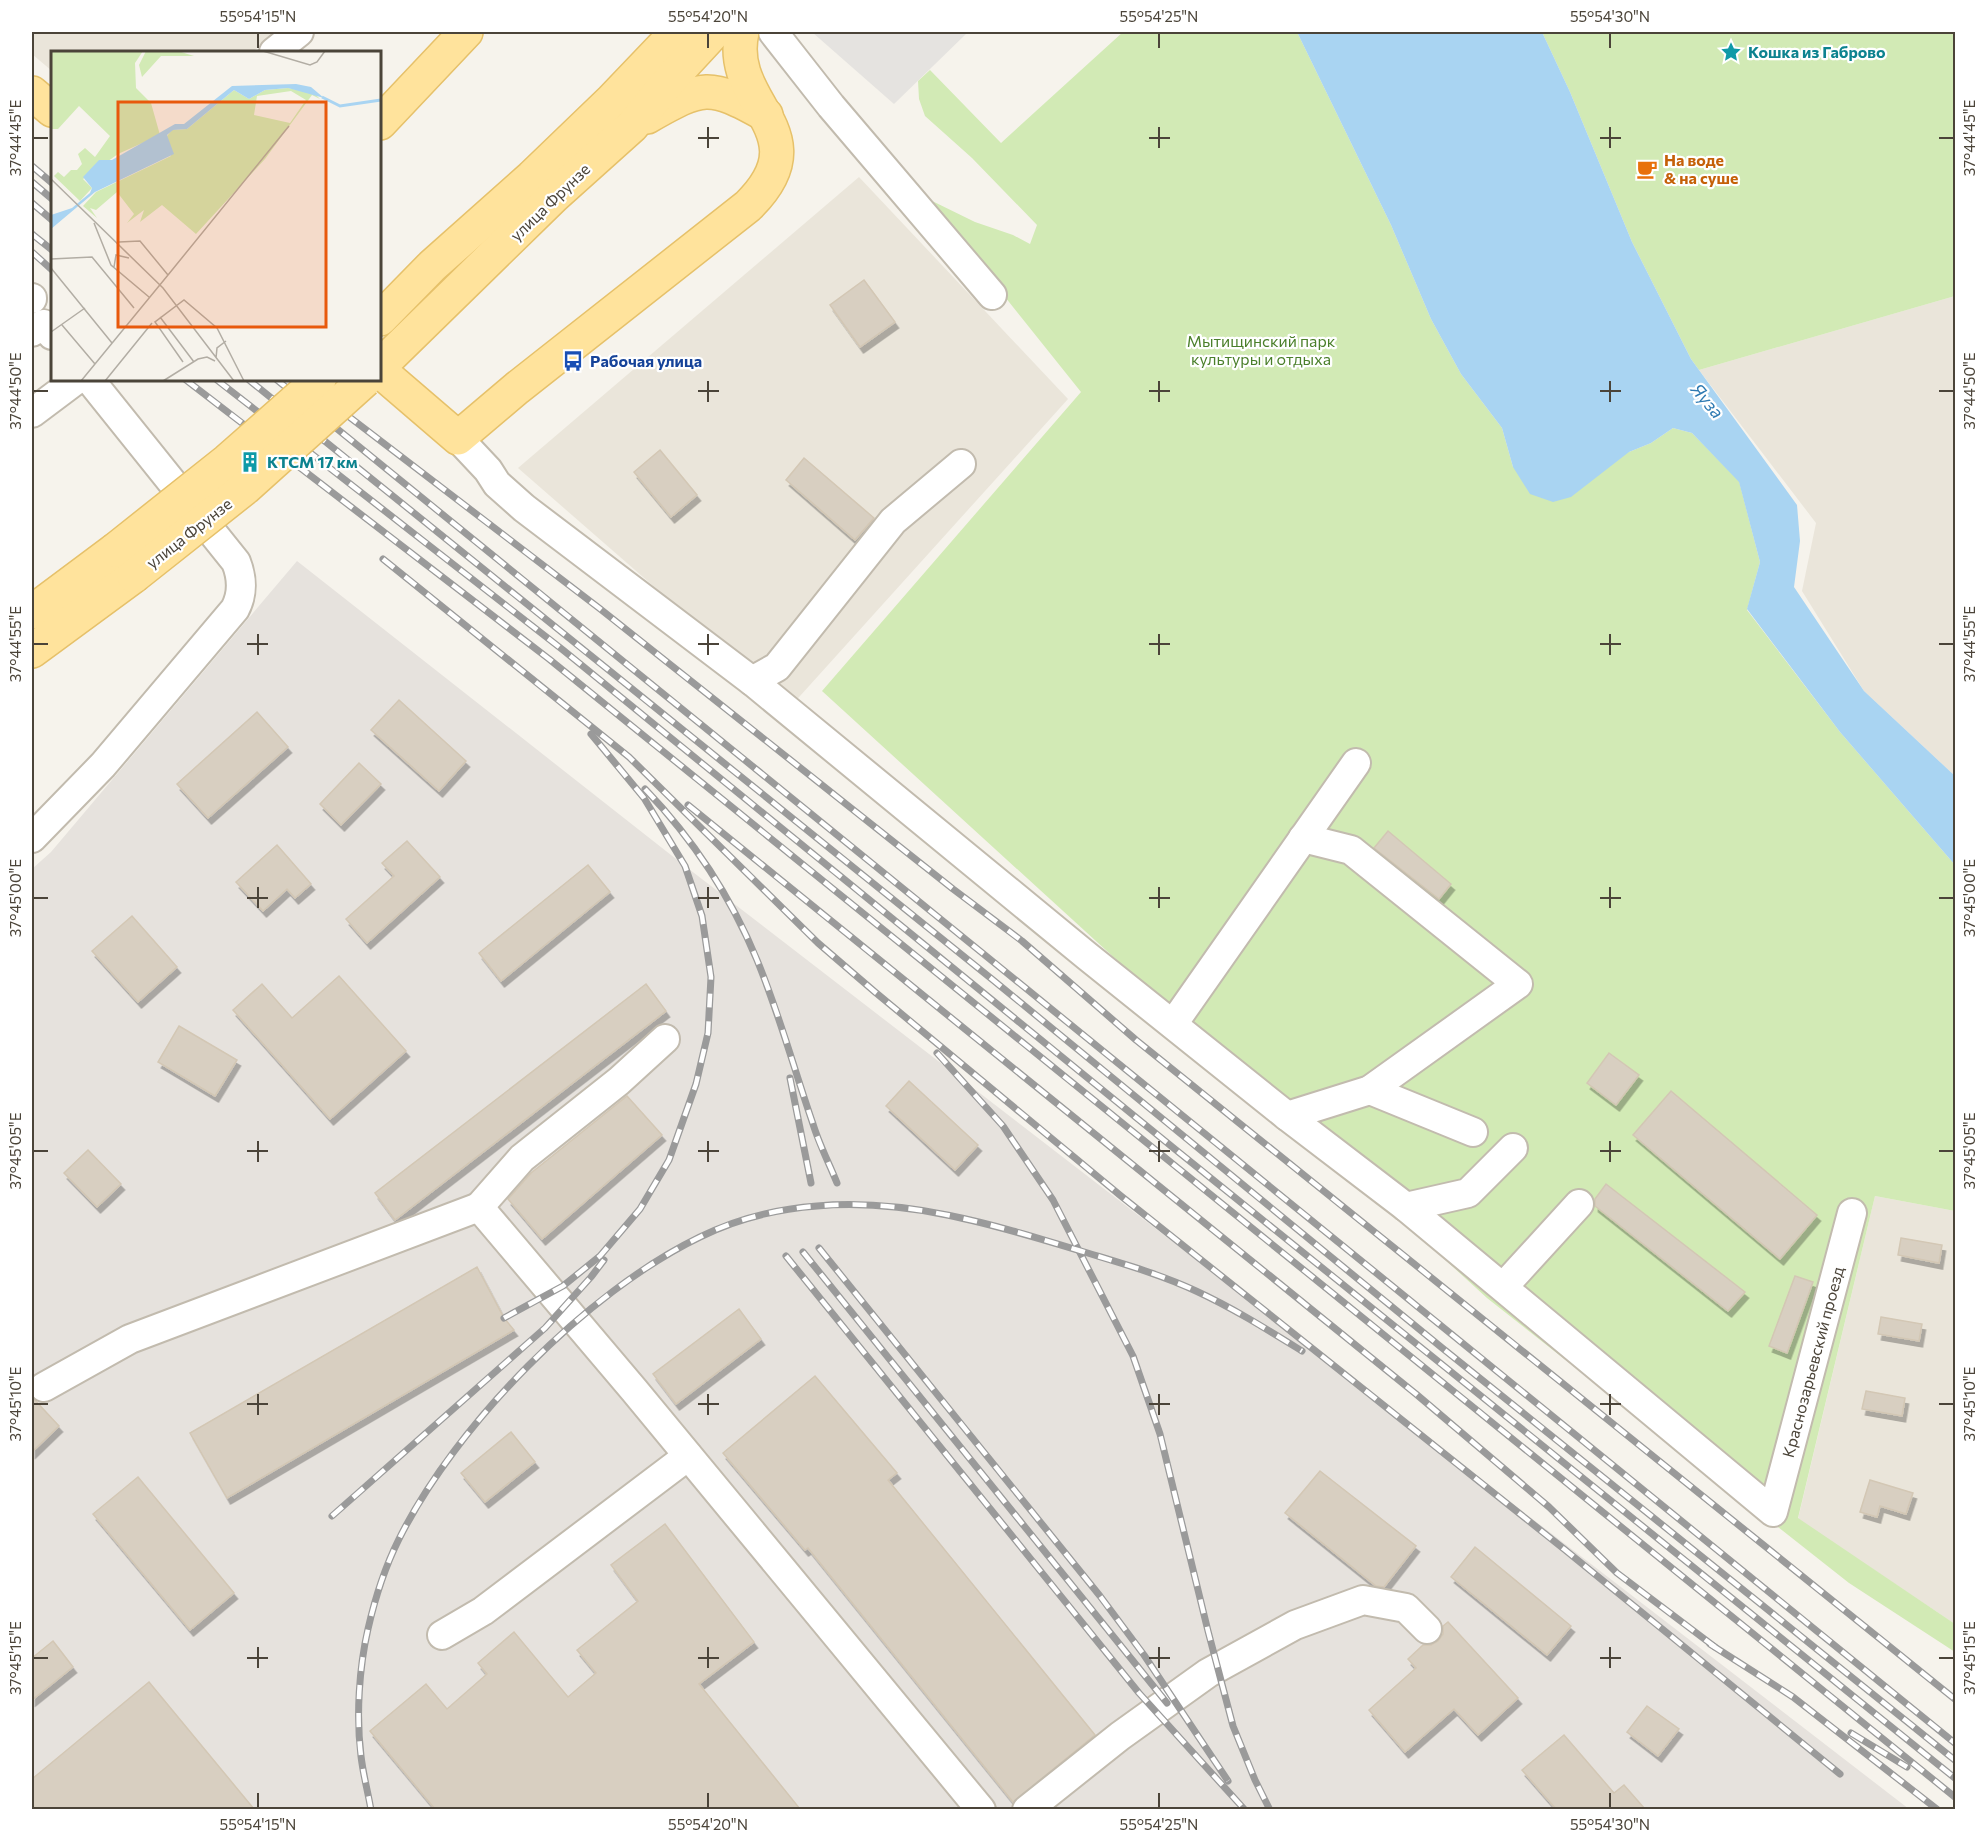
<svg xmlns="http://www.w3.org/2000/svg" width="1987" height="1841" font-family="Commissioner,sans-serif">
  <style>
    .residential { fill: #eae5da }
    .industrial { fill: #e6e2dd }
    .green { fill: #d2eab5 }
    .parking { fill: #e5e3e0 }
    .water { fill: #a9d4f2 }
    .building { fill: #d8cfc1; stroke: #d3c7b4; stroke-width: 1.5; filter: url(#shadow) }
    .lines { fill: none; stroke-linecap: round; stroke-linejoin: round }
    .minor-casing { stroke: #c2bbae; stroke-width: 32 }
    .major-casing { stroke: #e6c16a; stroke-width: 36 }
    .minor { stroke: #fff; stroke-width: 28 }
    .major { stroke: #ffe39c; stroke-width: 33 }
    .rail-casing { stroke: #9a9a9a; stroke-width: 7 }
    .rail { stroke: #fff; stroke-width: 4.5; stroke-dasharray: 14; stroke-linecap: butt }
    .major-bridge-casing { stroke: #e6c16a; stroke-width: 36; stroke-linecap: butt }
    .major-bridge { stroke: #ffe39c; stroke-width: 33 }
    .ticks { fill: none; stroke: #4b4439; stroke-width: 2 }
    .labels { text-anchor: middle; stroke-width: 4.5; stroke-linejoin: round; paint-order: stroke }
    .culture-label { font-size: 16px; font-weight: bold; fill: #0d838f; stroke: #fff; text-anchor: start }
    .food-label { font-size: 16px; font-weight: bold; fill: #c56008; stroke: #fff; text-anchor: start }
    .street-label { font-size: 16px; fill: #4b4439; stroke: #fff }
    .park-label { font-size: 16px; fill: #4a7f2a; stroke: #fff }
    .transit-label { font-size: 16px; font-weight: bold; fill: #164399; stroke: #fff; text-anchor: start }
    .water-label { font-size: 18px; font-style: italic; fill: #2e7ab2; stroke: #fff }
    .inset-river { fill: none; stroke: #a9d4f2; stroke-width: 3 }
    .inset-road { fill: none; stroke: #b2ada4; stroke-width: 1.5 }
    .view { fill: #e8590c; fill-opacity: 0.15; stroke: #e8590c; stroke-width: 3 }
    .inset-edge { fill: none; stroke: #4b4439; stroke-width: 3 }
    .neatline { fill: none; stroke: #4b4439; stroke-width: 2 }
    .ticks-label { font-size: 15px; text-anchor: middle; fill: #4b4439 }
  </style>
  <defs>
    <filter id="shadow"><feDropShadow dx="3.5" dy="6" stdDeviation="0" flood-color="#0004"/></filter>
  </defs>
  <rect width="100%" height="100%" fill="#f6f3ec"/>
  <!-- residential -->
  <g class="residential">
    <path d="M32,32H278L252,52H52V71L32,54Z"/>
    <path d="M859,177L1068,399L791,706L518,468Z"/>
    <path d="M1955,296V776L1864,691L1802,591L1816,523L1699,370Z"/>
    <path d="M1875,1196L1955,1211V1624L1798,1519Z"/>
  </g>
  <!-- industrial -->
  <path class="industrial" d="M297,561L685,866L1909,1809H32V869L51,852Z"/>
  <!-- green -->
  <g class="green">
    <path d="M1123,32H1297L1391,225L1431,319L1461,374L1502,428L1513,467L1629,452L1651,443L1673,428L1692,433L1739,481L1760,562L1747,610L1840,732L1955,865V1211L1875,1196L1798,1518L1955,1624V1652L1849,1583L1487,1298L822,691L1081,392L926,198L975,222L1013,235L1030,244L1037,225L972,158L925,116L919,99L918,81L930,70L1001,143Z"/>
    <path d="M1542,32H1955V296L1699,370L1691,359L1632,242L1570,92Z"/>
  </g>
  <!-- parking -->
  <path class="parking" d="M812,32H968L894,104Z"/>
  <!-- water -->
  <path class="water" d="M1297,32H1542L1570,92L1632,242L1691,359L1797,505L1800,541L1794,587L1864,691L1955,776V865L1840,732L1747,609L1760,562L1739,482L1692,433L1673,428L1651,443L1629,452L1571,497L1553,502L1530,494L1513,467L1502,428L1461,374L1431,319L1391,225Z"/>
  <!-- building -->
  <g class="building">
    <path d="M864,280L895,322L860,347L830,305Z"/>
    <path d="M660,450L697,495L671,517L634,472Z"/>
    <path d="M804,458L874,518L855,540L786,480Z"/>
    <path d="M399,700L466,761L439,791L371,730Z"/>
    <path d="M257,712L288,747L208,818L177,784Z"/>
    <path d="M359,763L381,784L341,825L320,804Z"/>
    <path d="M1388,831L1451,884L1439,899L1374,848Z"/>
    <path d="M407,841L440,877L367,943L346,919L394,876L382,863Z"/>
    <path d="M277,845L311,884L295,898L287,889L263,911L236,882Z"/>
    <path d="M588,865L610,892L501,981L479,953Z"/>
    <path d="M132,916L177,967L138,1002L92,951Z"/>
    <path d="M339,976L406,1051L330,1119L233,1010L262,984L292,1018Z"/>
    <path d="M646,984L666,1011L395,1220L375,1193Z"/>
    <path d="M179,1026L237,1060L215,1096L158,1062Z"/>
    <path d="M1609,1053L1639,1075L1616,1105L1587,1083Z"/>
    <path d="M909,1081L978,1145L955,1170L886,1106Z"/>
    <path d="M1671,1091L1817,1215L1780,1259L1633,1135Z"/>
    <path d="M627,1096L662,1135L542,1239L508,1199L531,1173Z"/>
    <path d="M88,1150L121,1184L97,1207L64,1173Z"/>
    <path d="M1606,1184L1745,1292L1728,1311L1595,1206V1199Z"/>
    <path d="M1901,1238L1942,1245L1939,1263L1898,1255Z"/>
    <path d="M477,1267L504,1318L514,1330L227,1498L190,1433Z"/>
    <path d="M1795,1276L1813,1282L1787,1353L1769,1346Z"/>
    <path d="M739,1309L761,1339L676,1404L653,1374Z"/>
    <path d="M1881,1317L1922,1324L1919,1341L1878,1334Z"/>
    <path d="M815,1376L897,1473L888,1480L1095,1735L1013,1802L808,1548L805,1550L723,1453Z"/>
    <path d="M1866,1391L1905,1398L1902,1416L1862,1409Z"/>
    <path d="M32,1397L59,1426L32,1452Z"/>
    <path d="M511,1432L535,1462L485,1502L461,1473Z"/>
    <path d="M1320,1471L1416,1546L1384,1587L1376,1586L1285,1513Z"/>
    <path d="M138,1477L234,1593L190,1630L93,1514Z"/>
    <path d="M1870,1480L1913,1493L1906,1514L1880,1506L1877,1517L1860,1512Z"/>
    <path d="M665,1524L754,1642L699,1684L800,1809H435L370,1731L426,1684L447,1709L487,1674L478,1663L514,1632L568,1697L596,1673L577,1650L638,1601L611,1565Z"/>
    <path d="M1475,1547L1571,1626L1547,1655L1451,1577Z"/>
    <path d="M1448,1622L1518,1698L1478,1735L1454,1709L1405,1752L1369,1710L1416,1668L1408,1659L1423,1645H1431L1438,1641L1443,1634V1626Z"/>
    <path d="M53,1641L73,1667L32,1700V1658Z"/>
    <path d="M149,1682L254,1809H32V1779Z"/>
    <path d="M1647,1706L1679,1729L1658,1756L1627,1732Z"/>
    <path d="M1564,1735L1614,1793L1624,1785L1645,1809H1556L1522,1770Z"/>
  </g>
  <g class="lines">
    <!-- minor casing -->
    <g class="minor-casing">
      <g id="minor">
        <path d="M773,32L831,106L992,295"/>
        <path d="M274,52L299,32"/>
        <path d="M32,298V299"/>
        <path d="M32,332L43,324L52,335"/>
        <path d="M32,413L76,380"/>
        <path d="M458,438L488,470L497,484L524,508L752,681L1087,956L1287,1116L1406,1207L1773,1512L1852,1213"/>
        <path d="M752,681L777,667L893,521L961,464"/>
        <path d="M32,838L103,765L235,609C243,594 242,577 236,562L90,380"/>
        <path d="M1173,1024L1356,763"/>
        <path d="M1370,1090L1473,1132"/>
        <path d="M1287,1116L1370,1090L1518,984L1351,850L1303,838"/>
        <path d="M479,1207L522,1158L619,1081L665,1039"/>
        <path d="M1406,1207L1468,1193L1513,1148"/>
        <path d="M1504,1286L1579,1204"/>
        <path d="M44,1387L130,1339L479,1207L634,1390L981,1810"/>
        <path d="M442,1635L483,1611L688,1456"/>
        <path d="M1027,1810L1120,1736L1208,1673L1295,1625L1363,1600L1406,1608L1427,1629"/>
      </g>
    </g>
    <!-- major casing -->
    <g class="major-casing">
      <g id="major">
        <path d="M32,93L52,110"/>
        <path d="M647,117C703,85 709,83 766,115"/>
        <path d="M380,123L466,32"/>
        <path d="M380,319L432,266L532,177L612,100L677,32"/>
        <path d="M380,366L554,196L632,126L676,73L714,32"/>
        <path d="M380,371L458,438L517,388L748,206C823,132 725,105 742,32"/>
        <path d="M32,612L115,550"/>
        <path d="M32,651L134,576"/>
      </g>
    </g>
    <!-- minor -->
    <use href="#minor" class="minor"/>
    <!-- major -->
    <use href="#major" class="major"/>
    <!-- rail casing -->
    <g class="rail-casing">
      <g id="rail">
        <path d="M32,166L52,183"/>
        <path d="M32,182L52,199"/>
        <path d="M32,203L52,220"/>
        <path d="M32,234L52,250"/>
        <path d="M32,252L52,270"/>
        <path d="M186,380L549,659L1956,1798"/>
        <path d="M217,380L563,650L1176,1150L1956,1779"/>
        <path d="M249,380L993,980L1441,1347L1956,1761"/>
        <path d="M277,380L1956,1744"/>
        <path d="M301,380L599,608L953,889L1022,941L1136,1040L1956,1700"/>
        <path d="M383,559L629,757L818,943L875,992L1121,1196L1564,1549L1840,1774"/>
        <path d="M645,789C692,838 731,897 757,960C779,1013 794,1069 813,1124C819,1144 829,1163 837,1183"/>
        <path d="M688,805L1416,1394L1549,1507L1617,1573L1715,1647"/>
        <path d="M937,1053L1003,1126L1053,1200L1133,1356L1160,1434L1208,1631L1233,1726L1255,1780L1270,1810"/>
        <path d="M790,1078L811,1183"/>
        <path d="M819,1248L1100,1596L1144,1655L1228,1781"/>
        <path d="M803,1252L1167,1703"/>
        <path d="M786,1256L1139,1693L1245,1810"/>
        <path d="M504,1318L563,1286L600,1256L640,1209L669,1160L696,1084L708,1033L711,977L702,916L685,866L644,798L591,734"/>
        <path d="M332,1516L545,1328L591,1277L604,1260"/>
        <path d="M1710,1644L1793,1697L1938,1810"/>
        <path d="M1851,1733L1907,1767"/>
        <path d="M371,1810C368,1792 363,1774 361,1756C356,1716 359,1668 368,1629C375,1598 385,1567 399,1539C455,1426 586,1292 700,1237C736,1219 777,1209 817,1206C908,1198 995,1225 1081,1251C1120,1263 1160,1274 1196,1291C1233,1308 1268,1330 1302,1351"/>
      </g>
    </g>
    <!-- rail -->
    <use href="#rail" class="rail"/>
    <!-- major-bridge casing -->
    <g class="major-bridge-casing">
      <g id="major-bridge">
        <path d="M115,550L227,461L319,380"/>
        <path d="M134,576L245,488L365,380"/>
      </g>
    </g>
    <!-- major-bridge -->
    <use href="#major-bridge" class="major-bridge"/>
  </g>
  <!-- ticks -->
  <path class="ticks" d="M258,33V48M708,33V48M1159,33V48M1610,33V48M708,127V148M1159,127V148M1610,127V148M33,138H48M698,138H719M1149,138H1170M1600,138H1621M1939,138H1954M708,381V402M1159,381V402M1610,381V402M33,391H48M698,391H719M1149,391H1170M1600,391H1621M1939,391H1954M258,634V655M708,634V655M1159,634V655M1610,634V655M33,644H48M247,644H268M698,644H719M1149,644H1170M1600,644H1621M1939,644H1954M258,887V908M708,887V908M1159,887V908M1610,887V908M33,898H48M247,898H268M698,898H719M1149,898H1170M1600,898H1621M1939,898H1954M258,1141V1162M708,1141V1162M1159,1141V1162M1610,1141V1162M33,1151H48M247,1151H268M698,1151H719M1149,1151H1170M1600,1151H1621M1939,1151H1954M258,1394V1415M708,1394V1415M1159,1394V1415M1610,1394V1415M33,1404H48M247,1404H268M698,1404H719M1149,1404H1170M1600,1404H1621M1939,1404H1954M258,1647V1668M708,1647V1668M1159,1647V1668M1610,1647V1668M33,1658H48M247,1658H268M698,1658H719M1149,1658H1170M1600,1658H1621M1939,1658H1954M258,1793V1808M708,1793V1808M1159,1793V1808M1610,1793V1808"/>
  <!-- icons -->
  <defs>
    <g id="sight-bare" transform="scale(1.62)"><path d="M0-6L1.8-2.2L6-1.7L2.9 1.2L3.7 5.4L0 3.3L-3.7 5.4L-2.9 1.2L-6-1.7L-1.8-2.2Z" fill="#0f9aa8" stroke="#fff" stroke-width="2.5" paint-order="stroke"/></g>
    <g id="cafe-bare" transform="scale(1.62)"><path d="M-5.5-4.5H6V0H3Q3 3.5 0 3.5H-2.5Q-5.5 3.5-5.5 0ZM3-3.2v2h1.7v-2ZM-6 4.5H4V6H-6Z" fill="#e8710a" stroke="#fff" stroke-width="2.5" paint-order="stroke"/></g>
    <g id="bus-bare" transform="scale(1.62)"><path d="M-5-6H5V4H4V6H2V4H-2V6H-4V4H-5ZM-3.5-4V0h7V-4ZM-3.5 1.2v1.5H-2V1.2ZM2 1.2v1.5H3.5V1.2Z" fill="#1a4fb4" stroke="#fff" stroke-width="2.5" paint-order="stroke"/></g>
    <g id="building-bare" transform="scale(1.62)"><path d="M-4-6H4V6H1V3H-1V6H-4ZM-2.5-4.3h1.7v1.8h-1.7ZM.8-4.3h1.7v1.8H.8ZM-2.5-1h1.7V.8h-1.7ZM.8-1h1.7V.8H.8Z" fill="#0f9aa8" stroke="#fff" stroke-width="2.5" paint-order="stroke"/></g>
  </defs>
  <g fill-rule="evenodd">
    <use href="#sight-bare" x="1731" y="52"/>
    <use href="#cafe-bare" x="1647" y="169"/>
    <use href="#bus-bare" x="573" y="361"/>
    <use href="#building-bare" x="250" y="462"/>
  </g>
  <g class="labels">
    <!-- culture labels -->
    <g class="culture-label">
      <text x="1748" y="58">Кошка из Габрово</text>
      <text x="267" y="468">КТСМ 17 км</text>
    </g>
    <!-- food labels -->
    <g class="food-label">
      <text x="1664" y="166">На воде<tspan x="1664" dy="18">&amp; на суше</tspan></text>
    </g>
    <!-- street labels -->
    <g class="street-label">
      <text transform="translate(550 202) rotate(-44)" y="6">улица Фрунзе</text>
      <text transform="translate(189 533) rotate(-38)" y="6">улица Фрунзе</text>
      <text transform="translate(1813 1362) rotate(-75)" y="6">Краснозарьевский проезд</text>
    </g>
    <!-- park labels -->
    <g class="park-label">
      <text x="1261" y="347">Мытищинский парк<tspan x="1261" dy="18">культуры и отдыха</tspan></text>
    </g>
    <!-- transit labels -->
    <g class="transit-label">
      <text x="590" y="367">Рабочая улица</text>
    </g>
    <!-- water labels -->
    <g class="water-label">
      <text transform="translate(1707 401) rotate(50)" y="6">Яуза</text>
    </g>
  </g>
  <!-- overview -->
  <g transform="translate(51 51)">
    <rect width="330" height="330" fill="#f6f3ec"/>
    <path d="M0,0H92L84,12L85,37L100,52L109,84L67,103L32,128L41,137L29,150L3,125L7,121L13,126L20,119H26L31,113L27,103L34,97L44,106L59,85L28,55L7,78H0ZM95,0H127L143,5H110L91,26L88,14ZM237,37L263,42L269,48L261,44L214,108L145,183L111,154L89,171L93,159L76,172L83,163L66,141L45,159L39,157L46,167L32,155L45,141L120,105L116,85L121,79L136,78L183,39L198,48L214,39ZM240,40L255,49L239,72L203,64L206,45Z" fill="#d2eab5" fill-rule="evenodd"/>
    <path d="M245,33L260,36L273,47L237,37L214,39L198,48L183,39L136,78L122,79L116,84L123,103L44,141L0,178V164L21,157L39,142L41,137L32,126L48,109H61L124,73H133L181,35Z" fill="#a9d4f2"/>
    <path class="inset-river" d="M271,46L289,55L330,49"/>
    <path class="inset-road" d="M212,0L259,14L266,11L274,0M0,128L112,237L183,330M43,172L60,214L98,246M0,208L41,206L83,257M63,216L65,204L78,207M0,217L61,292M117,224L238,75M109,266L143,311M11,274L44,313M0,281L34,257M165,307L166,297L175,290M132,311L104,271L133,249L166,277L193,330M30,330L117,224L89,190L68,191M54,330L101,272M112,330L147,308L156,306L164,310"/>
    <path class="view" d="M67,51H275V276H67Z"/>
    <rect width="330" height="330" class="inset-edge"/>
  </g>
  <!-- border -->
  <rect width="1987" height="1841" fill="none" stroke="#ffffff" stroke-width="66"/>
  <rect x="33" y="33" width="1921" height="1775" class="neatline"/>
  <g class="ticks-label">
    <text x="258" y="22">55°54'15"N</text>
    <text x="708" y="22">55°54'20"N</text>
    <text x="1159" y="22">55°54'25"N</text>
    <text x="1610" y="22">55°54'30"N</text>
    <text transform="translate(1970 138) rotate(-90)" y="5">37°44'45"E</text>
    <text transform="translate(16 138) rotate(-90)" y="5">37°44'45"E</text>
    <text transform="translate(1970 391) rotate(-90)" y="5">37°44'50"E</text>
    <text transform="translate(16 391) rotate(-90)" y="5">37°44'50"E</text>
    <text transform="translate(1970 644) rotate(-90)" y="5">37°44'55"E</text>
    <text transform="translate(16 644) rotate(-90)" y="5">37°44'55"E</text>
    <text transform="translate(1970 898) rotate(-90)" y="5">37°45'00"E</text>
    <text transform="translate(16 898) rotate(-90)" y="5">37°45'00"E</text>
    <text transform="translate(1970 1151) rotate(-90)" y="5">37°45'05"E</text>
    <text transform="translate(16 1151) rotate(-90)" y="5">37°45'05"E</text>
    <text transform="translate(1970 1404) rotate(-90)" y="5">37°45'10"E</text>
    <text transform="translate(16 1404) rotate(-90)" y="5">37°45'10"E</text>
    <text transform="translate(16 1658) rotate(-90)" y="5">37°45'15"E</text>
    <text transform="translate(1970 1658) rotate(-90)" y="5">37°45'15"E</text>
    <text x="258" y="1830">55°54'15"N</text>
    <text x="708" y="1830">55°54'20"N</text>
    <text x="1159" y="1830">55°54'25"N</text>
    <text x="1610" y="1830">55°54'30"N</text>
  </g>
</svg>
